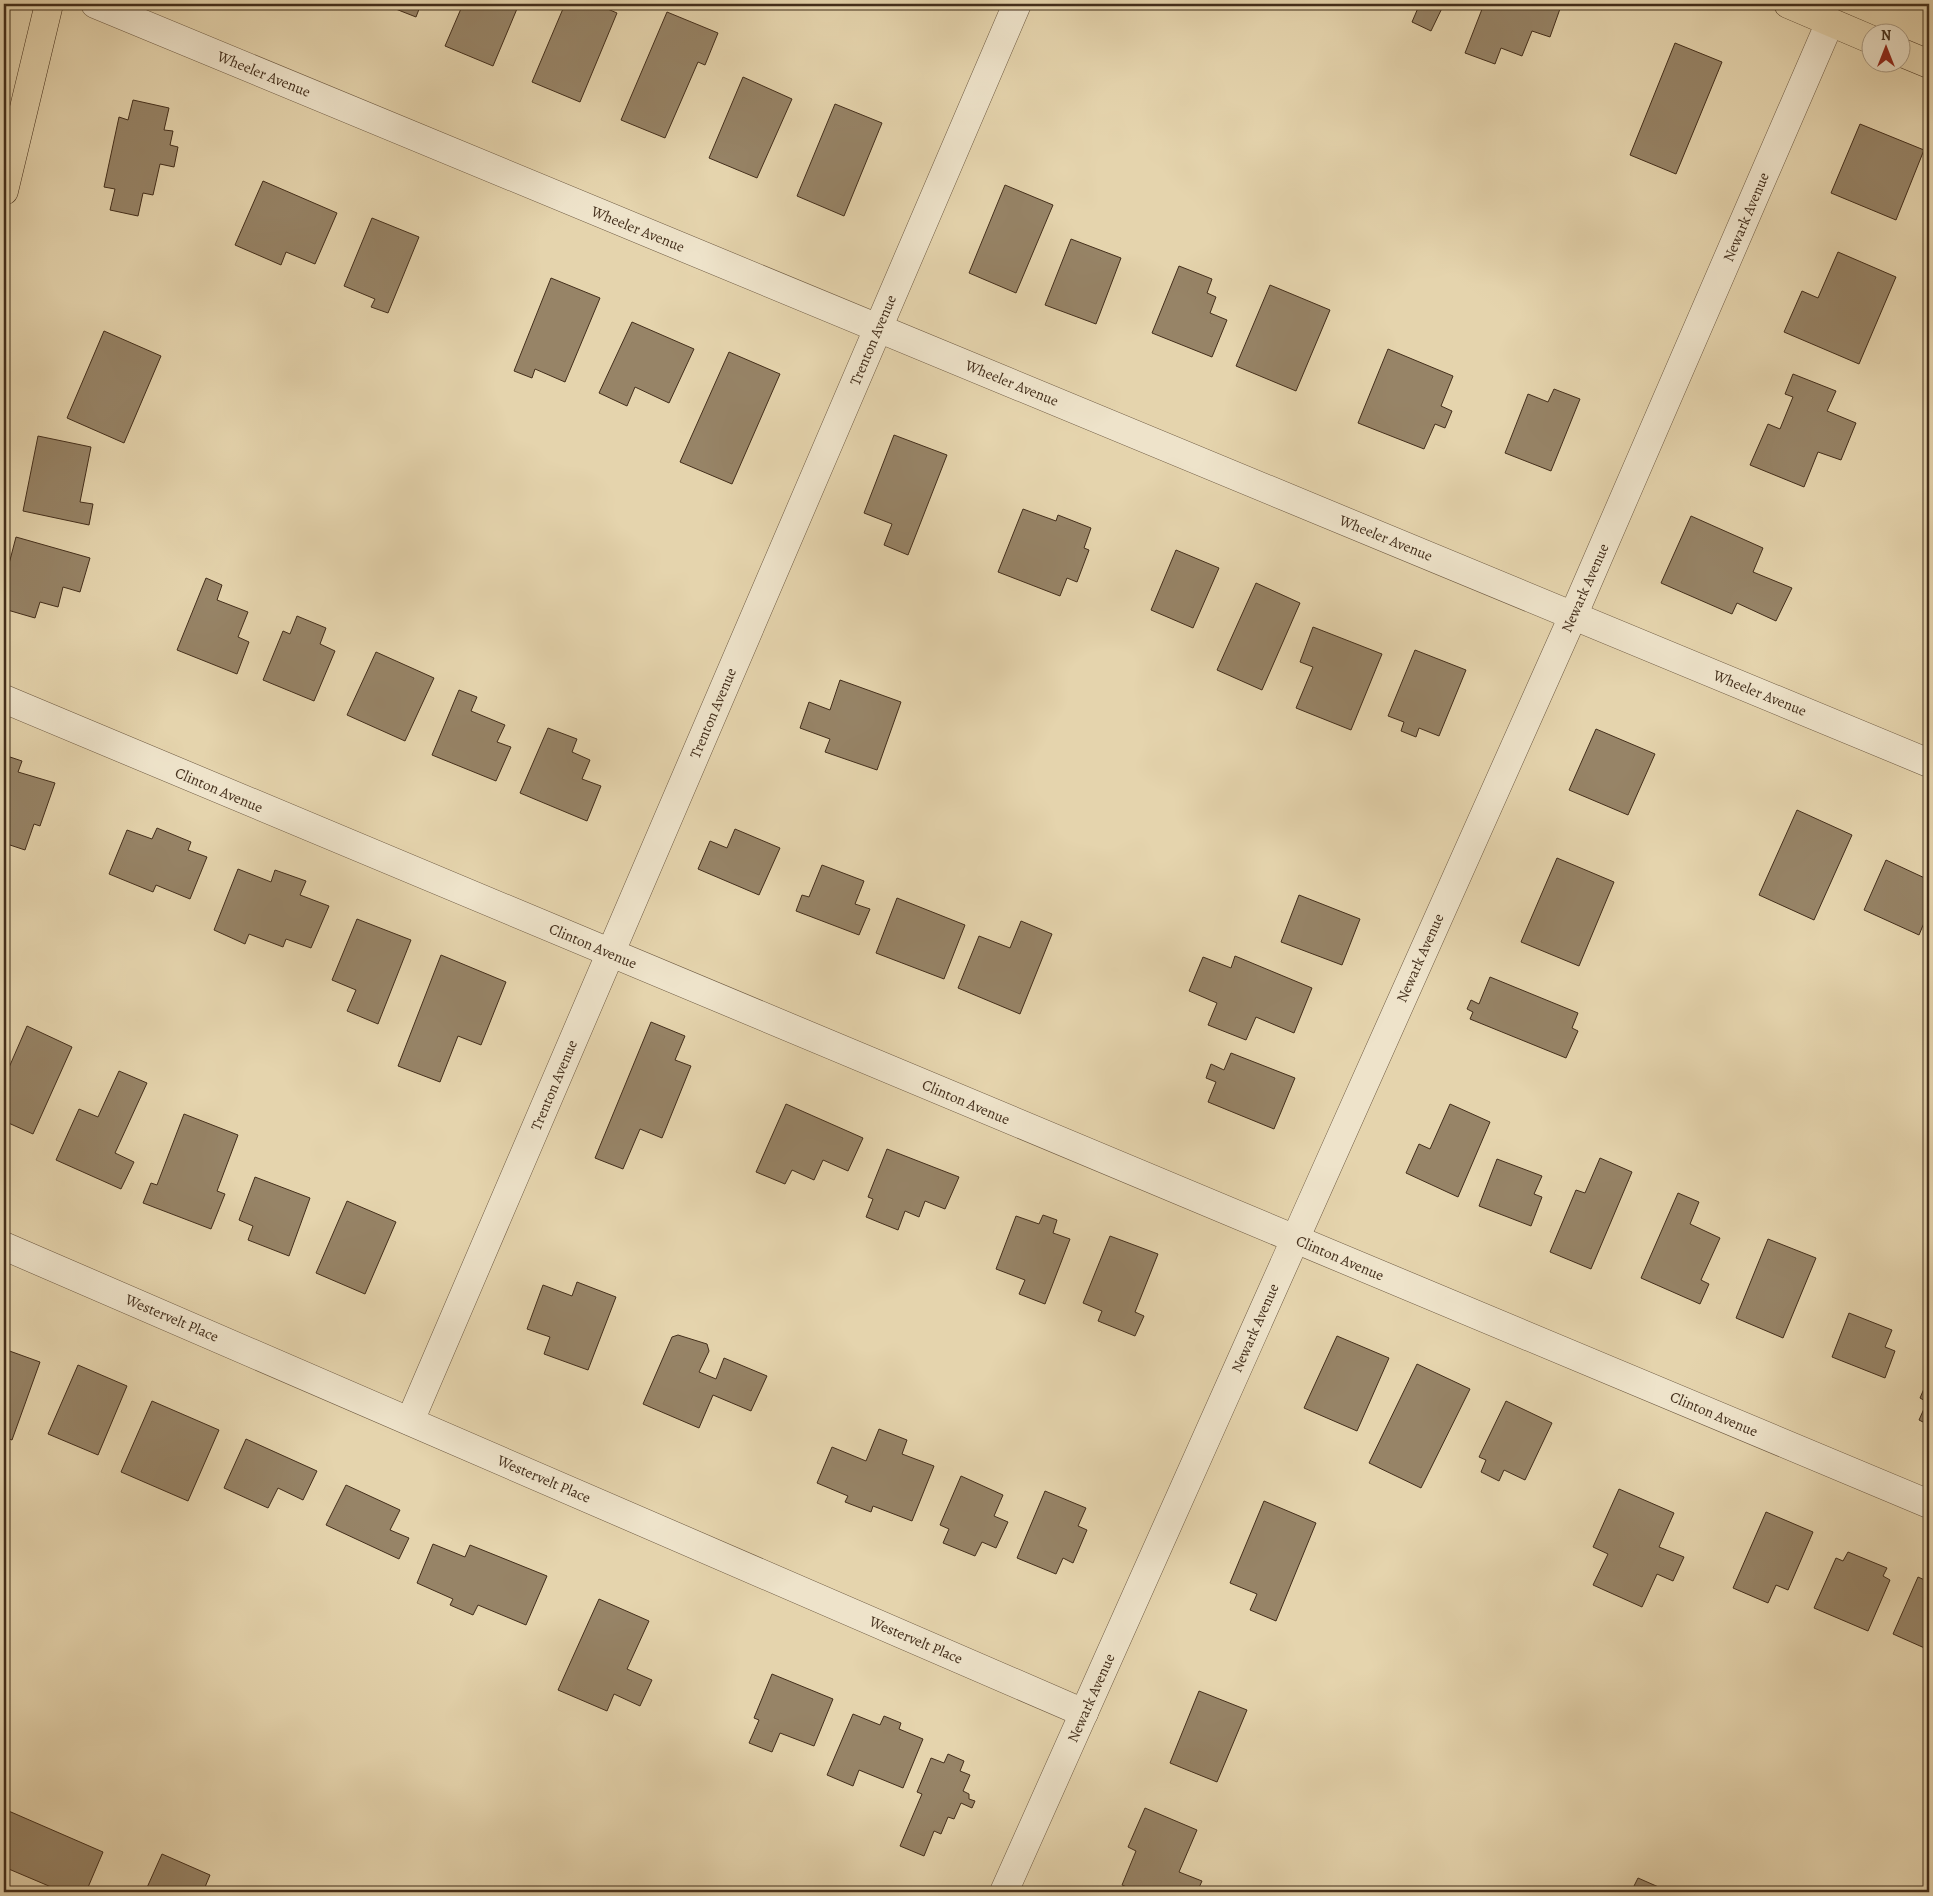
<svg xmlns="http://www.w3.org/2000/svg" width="1933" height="1896" font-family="Alegreya,serif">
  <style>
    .building { fill: #978467; stroke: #432e1b }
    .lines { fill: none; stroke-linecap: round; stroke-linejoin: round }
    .minor-casing { stroke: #6c5840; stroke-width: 29 }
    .primary-casing { stroke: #432e1b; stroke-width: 29 }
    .minor { stroke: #eee3ca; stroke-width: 28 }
    .primary { stroke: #e5d4ad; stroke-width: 28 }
    .labels { text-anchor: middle; stroke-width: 4.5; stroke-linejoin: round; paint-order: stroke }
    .street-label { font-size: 15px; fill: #432e1b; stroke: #eee3ca }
  </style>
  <rect width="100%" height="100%" fill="#e5d4ad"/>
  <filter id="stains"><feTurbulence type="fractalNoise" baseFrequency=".004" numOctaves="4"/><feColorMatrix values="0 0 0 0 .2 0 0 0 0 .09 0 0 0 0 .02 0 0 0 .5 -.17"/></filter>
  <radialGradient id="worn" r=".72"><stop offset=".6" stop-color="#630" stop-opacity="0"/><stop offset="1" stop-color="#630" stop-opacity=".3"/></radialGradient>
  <!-- building -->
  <g class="building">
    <path d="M383,4H421L416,17Z"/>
    <path d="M463,4H519L493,66L445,46Z"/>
    <path d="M565,4H596L617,13L580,102L532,82Z"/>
    <path d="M1408,4H1444L1431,31L1412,22L1418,8Z"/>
    <path d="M1484,4H1554L1561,6L1550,37L1532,31L1522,56L1501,48L1495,64L1465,53Z"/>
    <path d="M667,12L718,33L705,65L698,62L665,138L621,120Z"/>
    <path d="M1675,43L1722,62L1676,174L1630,155Z"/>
    <path d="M743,77L792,99L757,178L709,158Z"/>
    <path d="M133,100L169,108L164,130L173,131L170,145L178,147L174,167L160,164L153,195L143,193L138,216L110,210L115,189L104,187L119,117L128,120Z"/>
    <path d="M835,104L882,123L844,216L797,196Z"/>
    <path d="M1860,124L1924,150L1896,220L1831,193Z"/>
    <path d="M263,181L337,213L315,264L286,252L281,265L235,245Z"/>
    <path d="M1005,185L1053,205L1016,293L969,273Z"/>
    <path d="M372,218L419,237L388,313L371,307L375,299L344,286Z"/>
    <path d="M1071,239L1121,258L1096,324L1045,305Z"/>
    <path d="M1838,252L1896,277L1859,364L1784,332L1802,291L1818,298Z"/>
    <path d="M1179,266L1212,279L1207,293L1216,297L1210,313L1227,320L1212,357L1152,333Z"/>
    <path d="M551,278L600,298L565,382L535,369L532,378L514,371Z"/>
    <path d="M1270,285L1330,310L1296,391L1236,366Z"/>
    <path d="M632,322L694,349L669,403L635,387L627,406L599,393Z"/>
    <path d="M104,331L161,356L124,443L67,418Z"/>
    <path d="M1388,349L1453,376L1441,406L1452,411L1445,428L1435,424L1424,449L1358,423Z"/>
    <path d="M729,352L780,374L732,484L680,462Z"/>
    <path d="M1793,374L1836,391L1827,411L1856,423L1841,460L1818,452L1804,487L1750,465L1768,424L1780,429L1793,397L1785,394Z"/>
    <path d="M1554,389L1580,399L1551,471L1505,453L1528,394L1548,402Z"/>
    <path d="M894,435L947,455L908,555L884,545L892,524L864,513Z"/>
    <path d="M38,436L91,447L80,502L93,504L89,525L23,511Z"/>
    <path d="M1023,509L1056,521L1058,515L1091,528L1084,548L1089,550L1077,582L1067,578L1060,596L998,572Z"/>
    <path d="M1691,516L1763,548L1753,572L1792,588L1776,621L1737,603L1732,614L1661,583Z"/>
    <path d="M16,537L90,558L80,592L63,587L58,607L40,602L35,618L4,609V583Z"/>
    <path d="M1176,550L1219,568L1193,628L1151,610Z"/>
    <path d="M206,578L222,585L217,600L248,612L238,637L249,642L237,674L177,650Z"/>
    <path d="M1256,583L1300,603L1262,690L1217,670Z"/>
    <path d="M297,616L326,628L320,644L335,651L314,701L263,680L283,631L290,634Z"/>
    <path d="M1313,627L1382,654L1351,730L1296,708L1313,667L1300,662Z"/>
    <path d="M1415,650L1466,670L1439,736L1419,728L1416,737L1401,731L1404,722L1388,716Z"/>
    <path d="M376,652L434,678L405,741L347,715Z"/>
    <path d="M840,680L901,702L877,770L825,752L830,739L800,728L809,702L830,710Z"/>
    <path d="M459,690L477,697L471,711L505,725L497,742L511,747L496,781L432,755Z"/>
    <path d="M548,728L577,739L572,752L590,760L582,779L601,786L587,821L520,793Z"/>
    <path d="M1596,729L1655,754L1628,815L1569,790Z"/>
    <path d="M4,755L22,761L18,772L55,783L40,826L34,824L25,850L4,843Z"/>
    <path d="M1797,810L1852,835L1814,920L1759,895Z"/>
    <path d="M157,828L191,842L188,850L207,857L190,899L156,885L153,892L109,874L127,830L152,839Z"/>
    <path d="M735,829L780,848L759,895L698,869L710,841L727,848Z"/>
    <path d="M1557,858L1614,882L1579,966L1521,942Z"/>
    <path d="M1886,860L1929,880V911L1919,935L1864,910Z"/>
    <path d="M822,865L864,881L855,904L870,909L859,935L796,911L802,895L809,897Z"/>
    <path d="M238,869L271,882L275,870L306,881L300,895L329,906L311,948L286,939L283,947L249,934L245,944L214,930Z"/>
    <path d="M1299,895L1360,919L1342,965L1281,942Z"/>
    <path d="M897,898L965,925L944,979L876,953Z"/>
    <path d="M357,919L411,940L378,1024L347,1011L356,990L332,980Z"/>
    <path d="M1021,921L1052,934L1020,1014L958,988L979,936L1010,948Z"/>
    <path d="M441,955L506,982L481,1045L458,1036L440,1082L398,1066Z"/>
    <path d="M1235,956L1312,988L1294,1033L1256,1017L1246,1040L1208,1025L1217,1003L1189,991L1203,957L1231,968Z"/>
    <path d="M1490,977L1578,1013L1572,1028L1578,1031L1566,1058L1470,1019L1473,1012L1467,1009L1471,1000L1479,1004Z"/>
    <path d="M651,1022L685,1036L675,1060L691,1066L662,1138L640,1129L623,1169L595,1158Z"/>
    <path d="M27,1026L72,1047L33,1134L4,1121V1079Z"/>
    <path d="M1231,1053L1295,1078L1274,1129L1208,1102L1216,1082L1206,1078L1211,1064L1224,1070Z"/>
    <path d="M119,1071L147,1083L115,1153L134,1162L121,1189L56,1160L79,1109L98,1117Z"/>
    <path d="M786,1104L863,1138L848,1171L823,1160L814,1180L792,1170L785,1184L756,1172Z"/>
    <path d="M1450,1104L1490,1122L1458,1197L1406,1173L1419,1144L1430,1149Z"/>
    <path d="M184,1114L238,1135L217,1191L225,1194L211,1229L143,1203L151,1183L157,1185Z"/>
    <path d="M887,1149L959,1177L945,1209L925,1201L919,1217L905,1211L898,1230L866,1217L873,1199L868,1197Z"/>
    <path d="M1600,1158L1632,1172L1591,1269L1550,1252L1576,1190L1585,1193Z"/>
    <path d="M1497,1159L1542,1176L1534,1194L1542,1197L1531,1226L1479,1206Z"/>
    <path d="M255,1177L310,1198L289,1256L248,1240L253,1226L239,1220Z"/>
    <path d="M1678,1193L1699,1202L1690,1224L1720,1238L1701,1280L1709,1284L1700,1304L1641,1278Z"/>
    <path d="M347,1201L396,1222L365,1294L316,1273Z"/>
    <path d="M1043,1215L1057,1220L1053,1233L1070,1239L1045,1304L1019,1294L1025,1280L996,1269L1016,1216L1039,1224Z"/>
    <path d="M1110,1236L1158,1254L1135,1312L1144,1316L1135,1336L1098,1321L1102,1311L1083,1303Z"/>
    <path d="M1768,1239L1816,1258L1783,1338L1736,1318Z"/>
    <path d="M577,1282L616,1297L588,1370L544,1354L550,1337L527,1329L543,1285L572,1296Z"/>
    <path d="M1849,1313L1892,1330L1885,1347L1895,1351L1885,1378L1832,1357Z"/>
    <path d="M678,1335L707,1344L709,1351L699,1372L716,1379L724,1358L767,1376L751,1411L713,1395L699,1428L643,1404L672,1337Z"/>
    <path d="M1337,1336L1389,1358L1357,1431L1304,1408Z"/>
    <path d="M4,1349L40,1362L12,1440L4,1437Z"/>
    <path d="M1417,1364L1470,1389L1421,1488L1369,1463Z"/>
    <path d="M78,1365L127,1386L98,1455L48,1434Z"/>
    <path d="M1929,1377V1425L1919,1420L1927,1402L1920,1398Z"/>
    <path d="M152,1401L219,1430L188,1501L121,1472Z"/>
    <path d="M1506,1401L1552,1423L1525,1480L1504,1470L1499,1481L1481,1472L1486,1460L1479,1457Z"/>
    <path d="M879,1429L907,1440L902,1454L934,1466L912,1521L873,1506L871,1512L845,1502L848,1496L817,1483L832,1447L866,1461Z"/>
    <path d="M246,1439L317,1471L303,1500L278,1488L268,1508L224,1488Z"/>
    <path d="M961,1476L1003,1495L994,1516L1008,1522L996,1548L982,1542L975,1556L943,1543L949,1529L940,1525Z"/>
    <path d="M346,1485L400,1510L390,1530L409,1538L399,1559L326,1525Z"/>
    <path d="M1619,1489L1674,1513L1659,1547L1684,1557L1673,1581L1657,1574L1642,1607L1593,1585L1608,1554L1593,1547Z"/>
    <path d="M1045,1491L1086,1508L1078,1526L1087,1530L1073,1563L1063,1558L1056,1574L1017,1558Z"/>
    <path d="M1264,1501L1316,1523L1276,1621L1250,1610L1257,1594L1230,1583Z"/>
    <path d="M1766,1512L1813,1532L1788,1590L1776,1585L1768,1603L1733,1588Z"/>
    <path d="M433,1544L465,1557L470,1545L547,1576L526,1625L478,1605L473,1615L450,1605L453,1599L417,1583Z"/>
    <path d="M1848,1552L1887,1568L1883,1576L1890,1580L1868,1631L1814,1608L1836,1558L1843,1561Z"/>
    <path d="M1918,1577L1929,1582V1650L1893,1634Z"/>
    <path d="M599,1599L649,1621L627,1669L652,1680L640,1706L614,1694L607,1711L558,1690Z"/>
    <path d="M772,1674L833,1699L814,1746L780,1733L772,1752L749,1743L759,1720L754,1718Z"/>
    <path d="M1199,1691L1247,1710L1217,1782L1170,1763Z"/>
    <path d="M853,1714L880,1725L884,1716L901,1723L899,1729L923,1739L903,1788L859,1770L853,1786L827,1775Z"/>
    <path d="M948,1754L964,1761L960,1771L970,1775L963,1791L969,1794V1799L975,1801L972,1808L961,1803L954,1819L948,1817L941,1834L934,1831L924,1856L900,1846L922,1794L917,1792L931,1758L944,1763Z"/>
    <path d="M1145,1808L1197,1830L1179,1872L1202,1881L1197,1892H1139L1122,1885L1136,1851L1128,1847Z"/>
    <path d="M4,1809L103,1852L86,1892H63L4,1867Z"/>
    <path d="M162,1854L210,1875L203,1892H145Z"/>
    <path d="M1638,1878L1670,1892H1631Z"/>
  </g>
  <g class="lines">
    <!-- minor casing -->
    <g class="minor-casing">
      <g id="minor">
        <path d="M95,4L1929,763"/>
        <path d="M4,699L1929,1504"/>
        <path d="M4,1246L1084,1713"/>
        <path d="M410,1421L1017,4"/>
        <path d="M1004,1892L1573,616L1830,22"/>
      </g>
    </g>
    <!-- primary casing -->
    <g class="primary-casing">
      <g id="primary">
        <path d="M1788,4L1870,39"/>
        <path d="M1900,52L1929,64"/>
        <path d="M4,191L49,4"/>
      </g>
    </g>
    <!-- minor -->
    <use href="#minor" class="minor"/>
    <!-- primary -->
    <use href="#primary" class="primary"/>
  </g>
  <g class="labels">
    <!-- street labels -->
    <g class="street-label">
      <text transform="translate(264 74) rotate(22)" y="5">Wheeler Avenue</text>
      <text transform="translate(1746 217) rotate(-67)" y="5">Newark Avenue</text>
      <text transform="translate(638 229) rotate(22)" y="5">Wheeler Avenue</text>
      <text transform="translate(873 340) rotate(-67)" y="5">Trenton Avenue</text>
      <text transform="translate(1012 383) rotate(22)" y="5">Wheeler Avenue</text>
      <text transform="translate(1386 538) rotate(22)" y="5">Wheeler Avenue</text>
      <text transform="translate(1585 588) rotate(-66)" y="5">Newark Avenue</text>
      <text transform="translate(1760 693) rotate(22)" y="5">Wheeler Avenue</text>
      <text transform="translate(713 713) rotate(-67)" y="5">Trenton Avenue</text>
      <text transform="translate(219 790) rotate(23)" y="5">Clinton Avenue</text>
      <text transform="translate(593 946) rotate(23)" y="5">Clinton Avenue</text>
      <text transform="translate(1420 958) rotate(-66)" y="5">Newark Avenue</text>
      <text transform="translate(554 1085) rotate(-67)" y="5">Trenton Avenue</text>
      <text transform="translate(966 1102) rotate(23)" y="5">Clinton Avenue</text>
      <text transform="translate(1340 1258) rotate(23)" y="5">Clinton Avenue</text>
      <text transform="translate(172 1318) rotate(23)" y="5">Westervelt Place</text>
      <text transform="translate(1255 1328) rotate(-66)" y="5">Newark Avenue</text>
      <text transform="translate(1714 1414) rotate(23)" y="5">Clinton Avenue</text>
      <text transform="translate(544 1479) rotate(23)" y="5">Westervelt Place</text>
      <text transform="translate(916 1640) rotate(23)" y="5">Westervelt Place</text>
      <text transform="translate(1091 1698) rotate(-66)" y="5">Newark Avenue</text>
    </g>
  </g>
  <!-- margin -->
  <rect width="1933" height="1896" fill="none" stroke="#e5d4ad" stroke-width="20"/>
  <rect x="5" y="5" width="1923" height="1886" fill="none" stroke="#432e1b" stroke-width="2.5"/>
  <rect x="10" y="10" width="1913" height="1876" fill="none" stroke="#432e1b"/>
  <!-- north arrow -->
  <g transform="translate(1886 48)"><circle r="24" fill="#eee3ca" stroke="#aa9b84"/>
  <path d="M0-4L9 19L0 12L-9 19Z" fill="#8f2418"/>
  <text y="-8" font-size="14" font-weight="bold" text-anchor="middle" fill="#432e1b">N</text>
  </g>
  <rect width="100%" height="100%" filter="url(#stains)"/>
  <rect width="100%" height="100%" fill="url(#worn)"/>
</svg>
